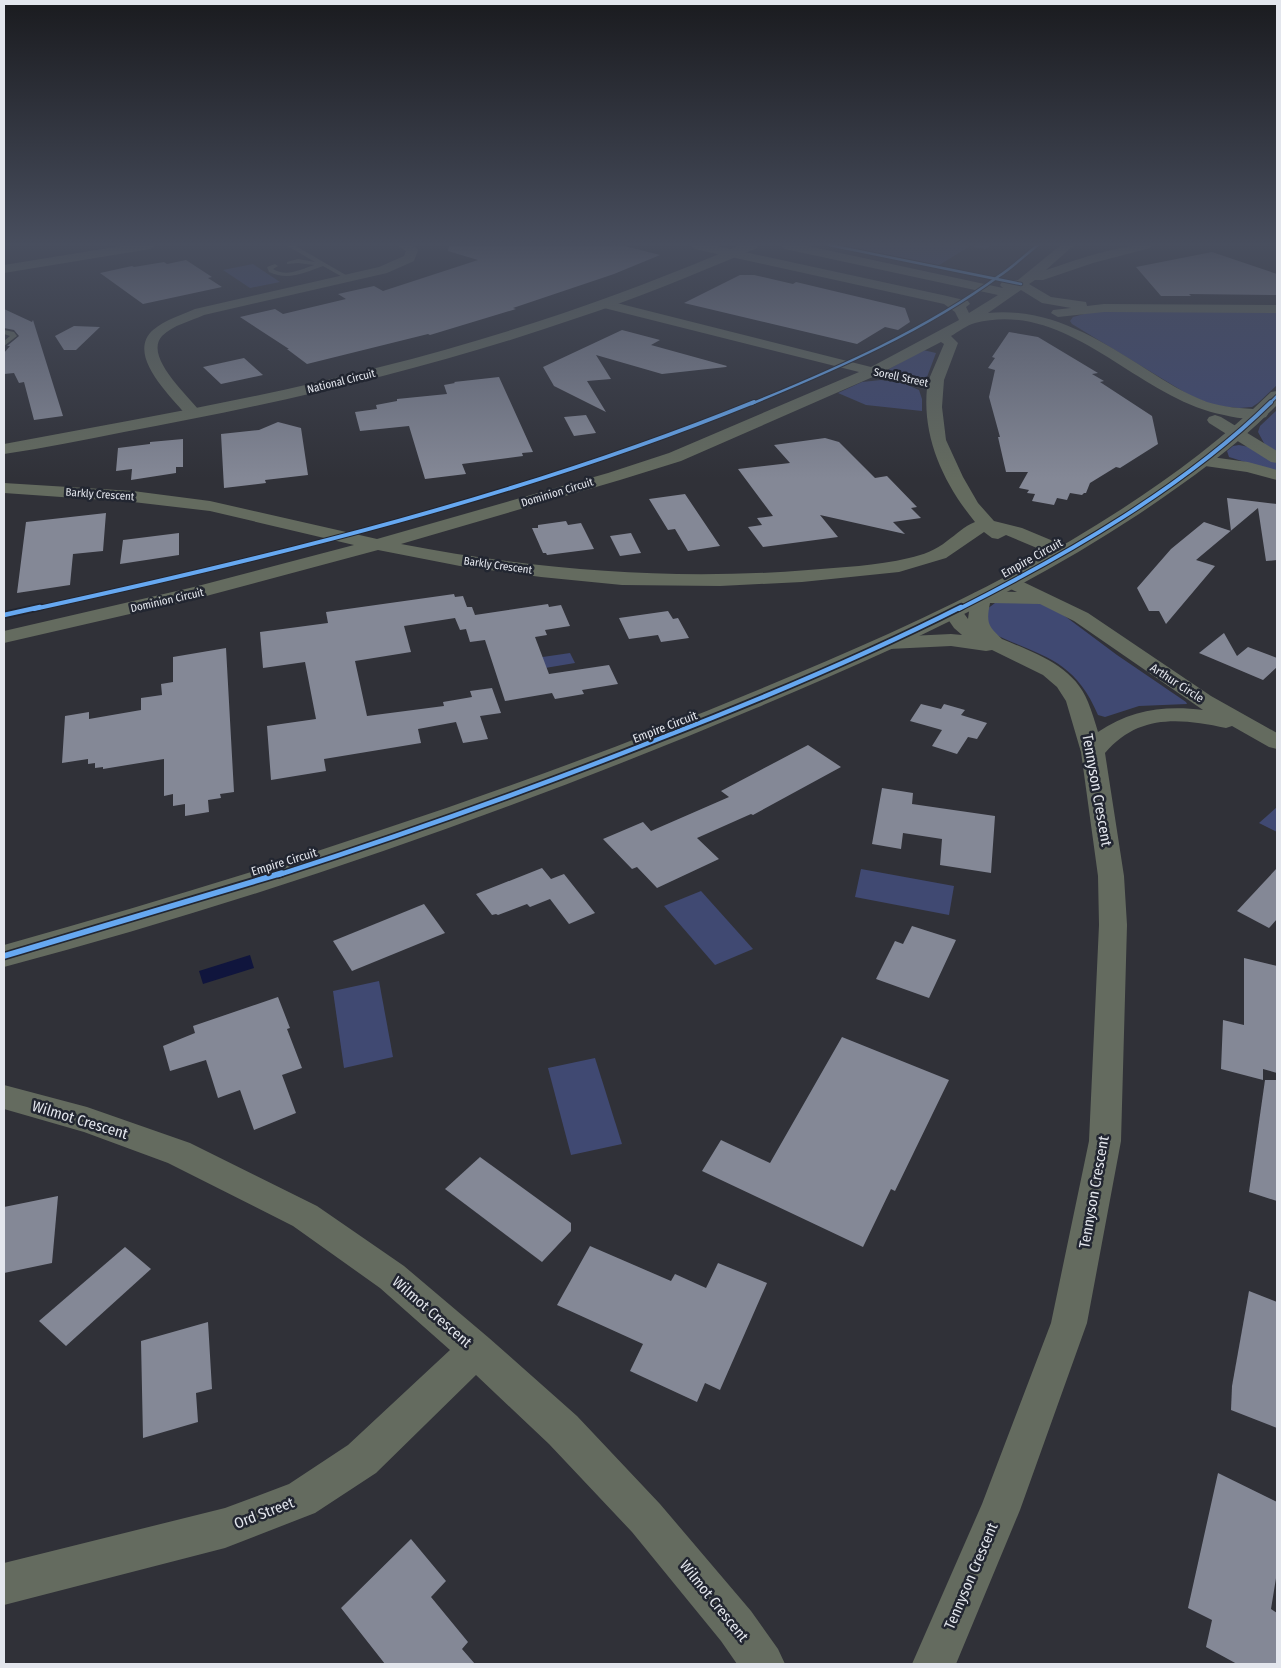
<svg xmlns="http://www.w3.org/2000/svg" width="1281" height="1668" font-family="'Fira Sans Condensed',sans-serif">
  <style>
    .green { fill: #404972 }
    .water { fill: #10153d }
    .building { fill: #848896 }
    .lines { fill: none; stroke-linecap: round; stroke-linejoin: round }
    .service { fill: #646b5f; fill-rule: evenodd }
    .minor { fill: #646b5f; fill-rule: evenodd }
    .tertiary { fill: #646b5f; fill-rule: evenodd }
    .cycleway-far3-casing { stroke: #222631; stroke-width: 4.5 }
    .cycleway-far2-casing { stroke: #222631; stroke-width: 6 }
    .cycleway-far1-casing { stroke: #222631; stroke-width: 8 }
    .cycleway-casing { stroke: #222631; stroke-width: 9 }
    .cycleway-far3 { stroke: #66a8f1; stroke-width: 2.5 }
    .cycleway-far2 { stroke: #66a8f1; stroke-width: 4 }
    .cycleway-far1 { stroke: #66a8f1; stroke-width: 4.5 }
    .cycleway { stroke: #66a8f1; stroke-width: 5.5 }
    .labels { text-anchor: middle; stroke-width: 5; stroke-linejoin: round; paint-order: stroke }
    .far-street-label { font-size: 11px; fill: #e3e6ed; stroke: #222631 }
    .street-label { font-size: 12px; fill: #e3e6ed; stroke: #222631 }
    .near-street-label { font-size: 15px; fill: #e3e6ed; stroke: #222631 }
  </style>
  <rect width="100%" height="100%" fill="#303138"/>
  <!-- green -->
  <g class="green">
    <path d="M833,245H992L985,249L970,246L936,267Z"/>
    <path d="M253,264L280,282L250,288L223,270Z"/>
    <path d="M1091,312H1277V385L1258,403L1252,407L1239,408L1215,406L1189,395L1072,324L1070,321L1073,317Z"/>
    <path d="M923,350L936,353L927,377L922,378L891,371L889,369Z"/>
    <path d="M881,380L903,383L919,390L922,399V411L866,405L838,393L862,382Z"/>
    <path d="M1277,410V454L1265,445L1258,432L1260,426Z"/>
    <path d="M1239,445L1249,447L1277,463V472L1229,457L1227,451L1233,446Z"/>
    <path d="M1014,600L1042,604L1058,611L1117,655L1186,702L1187,704L1139,706L1105,717L1098,715C1074,658 1042,657 992,633L983,612L995,603Z"/>
    <path d="M570,653L575,663L533,670L529,659Z"/>
    <path d="M1277,807V832L1259,823Z"/>
    <path d="M861,869L954,886L949,915L855,897Z"/>
    <path d="M701,891L753,949L715,965L664,906Z"/>
    <path d="M379,981L393,1057L344,1068L333,991Z"/>
    <path d="M595,1058L622,1144L571,1155L548,1068Z"/>
  </g>
  <!-- water -->
  <path class="water" d="M250,955L254,968L203,984L199,971Z"/>
  <!-- building -->
  <g class="building">
    <path d="M621,245L660,255L614,274L513,308L516,309L430,335L428,334L307,364L287,349H289L240,317L275,309L283,314L346,299L338,294L374,286L383,291L478,260L448,251L449,246Z"/>
    <path d="M1212,252L1277,274V295L1189,294L1191,296H1161L1136,267Z"/>
    <path d="M186,260L212,277L208,278L222,287L143,304L100,273L132,266L134,267L164,262L167,264Z"/>
    <path d="M740,275H754L793,284L796,282L905,308L910,322L898,330L885,327L857,344L684,303Z"/>
    <path d="M4,309L32,322L33,320L63,416L34,420L24,382L19,383L14,373L4,374V353L10,346H7L19,336L14,330L4,328Z"/>
    <path d="M74,326L100,327L76,350H64L55,336Z"/>
    <path d="M622,330L660,340L651,345L727,366L726,367L662,374L596,355L611,379L587,381L606,412L554,386L543,367Z"/>
    <path d="M1009,332L1038,337L1098,373L1092,374L1104,381L1100,382L1152,416L1158,444L1120,468L1116,467L1090,483L1086,493H1084L1082,495L1070,493L1067,500L1057,498L1054,505L1032,501L1035,494L1027,493L1029,490L1019,488L1028,472H1006L998,437H1000L989,397L995,370L988,368L995,358L992,357Z"/>
    <path d="M244,358L263,375L221,384L203,367Z"/>
    <path d="M499,377L533,452L522,453L523,456L462,464L466,474L425,479L409,426L360,431L355,412L377,409L376,405L397,401V399L447,394L444,385L455,383L454,382Z"/>
    <path d="M586,415L596,433L574,436L564,417Z"/>
    <path d="M278,422L301,428L308,475L265,480L266,483L224,488L221,434L259,430Z"/>
    <path d="M825,438L839,442L875,478L887,476L917,507L911,508L921,518L893,522L905,534L820,515L838,537L763,547L748,527L762,525L757,518L773,516L738,469L790,463L774,445Z"/>
    <path d="M183,439V467H176V473L131,480L132,469L116,471L118,448L150,444V442Z"/>
    <path d="M685,494L720,546L688,551L675,529L668,530L649,499Z"/>
    <path d="M1227,498L1277,504V560L1266,561L1258,508L1196,560L1215,566L1166,624L1159,611H1149L1137,588L1171,549L1204,522L1231,531Z"/>
    <path d="M106,513L103,551L73,554L70,585L17,593L26,522Z"/>
    <path d="M566,521L568,525L581,523L594,549L547,555L546,553H543L532,528H538V525Z"/>
    <path d="M179,533V555L120,564L123,540Z"/>
    <path d="M631,533L641,553L620,556L610,536Z"/>
    <path d="M454,594L455,597L463,596L467,607H472L475,615L548,604L549,607L561,605L570,626L545,630L547,635L535,637L549,674L609,665L618,684L582,690L584,694L555,699L552,693L505,701L485,640L470,642L466,629L460,630L455,618L404,626L411,652L355,661L367,716L444,706L443,702L472,697L470,691L492,688L501,713L480,716L488,739L463,743L456,722L418,729L421,743L324,759L326,771L271,780L267,726L316,719L305,662L263,668L260,632L328,623L326,612Z"/>
    <path d="M668,611L673,619L678,618L689,638L661,642L658,635L629,639L619,618Z"/>
    <path d="M1224,633L1237,656L1248,647L1277,658V667L1263,680L1199,653Z"/>
    <path d="M226,648L234,792L220,794L221,798L208,800L209,812L185,816V804L173,806V794L164,796V759L103,769V767L95,768V763L88,764V759L62,763L65,716L89,712V719L141,710V698L162,695L161,684L173,682V657Z"/>
    <path d="M921,704L941,709L944,704L965,710L961,715L987,723L977,739L968,737L957,754L932,746L942,730L910,721Z"/>
    <path d="M808,745L841,767L753,815L751,814L697,838L719,859L657,888L637,867L632,869L603,839L643,822L651,831L729,797L721,791Z"/>
    <path d="M882,788L913,793L912,804L995,816L991,873L940,865L942,839L903,833L901,849L872,844Z"/>
    <path d="M542,868L551,879L564,874L595,913L569,924L550,899L530,907L527,904L498,915L496,914L492,915L476,894Z"/>
    <path d="M1277,868V919L1269,928L1237,911Z"/>
    <path d="M424,904L445,933L352,971L333,941Z"/>
    <path d="M912,926L956,940L929,998L876,979L895,941L903,944Z"/>
    <path d="M1244,958L1277,966V1073L1263,1069V1080L1221,1069L1223,1020L1244,1025Z"/>
    <path d="M278,997L290,1028L287,1029L302,1068L282,1075L296,1113L254,1130L240,1090L218,1098L206,1060L170,1071L163,1046L195,1033L193,1026Z"/>
    <path d="M842,1037L949,1080L895,1191L891,1189L863,1247L702,1171L721,1140L770,1163Z"/>
    <path d="M1265,1080H1277V1201L1249,1192Z"/>
    <path d="M480,1157L571,1223V1231L542,1262L445,1189Z"/>
    <path d="M58,1196L52,1263L4,1273V1207Z"/>
    <path d="M590,1246L671,1281L675,1274L706,1288L718,1263L767,1283L720,1390L705,1383L697,1402L630,1371L643,1344L557,1305Z"/>
    <path d="M125,1247L151,1269L66,1346L39,1321Z"/>
    <path d="M1249,1291L1277,1302V1428L1231,1410L1232,1386Z"/>
    <path d="M208,1322L212,1389L196,1393L198,1422L143,1438L141,1341Z"/>
    <path d="M1218,1473L1277,1502V1572L1271,1609L1277,1613V1664H1237L1206,1647L1212,1620L1188,1608Z"/>
    <path d="M411,1539L446,1581L431,1597L468,1642L462,1649L475,1664H385L341,1608Z"/>
  </g>
  <g class="lines">
    <!-- service -->
    <g class="service">
      <path d="M286,245H294L351,278L346,279L323,266C304,273 288,281 269,272L267,267L275,264L278,266L273,269C286,277 300,270 314,265L298,263L287,264V262L298,259L315,262Z"/>
      <path d="M4,330L14,332L17,336L4,346V341L10,336L4,334Z"/>
    </g>
    <!-- minor -->
    <g class="minor">
      <path d="M127,245H156L150,249L4,273V265Z"/>
      <path d="M397,245C405,245 413,243 418,250L414,261L387,273L204,315C191,321 173,325 162,336C143,357 190,397 202,414L200,417H188C172,397 125,355 153,330C165,320 181,315 195,309L379,267L404,256L406,251Z"/>
      <path d="M689,245H712L947,296L968,301L970,304L966,307L969,313L998,295L785,249L779,245H803L1003,288L1000,285L1002,282L1018,280L1061,245H1074L1046,270C1080,259 1115,245 1152,245L1150,248L1093,263L1043,280H1035L1029,284L1051,297L1086,302L1087,306L1104,304L1277,305V313L1104,312L1058,317L1051,313L1053,310L1071,308L1042,303L1021,290L988,313C1048,307 1097,338 1146,369C1166,382 1186,394 1207,402C1224,407 1242,409 1260,409L1266,411L1268,414L1266,417C1252,421 1237,418 1224,415C1137,399 1070,299 975,323C967,325 958,332 951,336L958,343L944,380L942,407L946,440L963,477L978,503L994,521L1022,528L1070,548L1072,552L1070,556L1063,558L1056,556L1006,535L998,539L992,538L984,532L946,558L899,572L802,582L720,586L622,585L541,577L460,566L378,550L195,599L4,643V631L194,587L354,545L210,511L133,502L4,493V483L133,491L210,501L377,539L608,473L669,453L859,372L600,307L598,304L600,301L605,300L871,367L959,320L955,312L944,304L695,249ZM941,342L944,344L929,379L887,370ZM875,376L927,388C922,438 944,484 975,522C964,526 957,534 947,541C936,550 923,555 909,558C876,566 842,567 808,570C671,581 536,570 401,544L620,480L681,461Z"/>
      <path d="M1215,415L1221,417L1277,451V463L1271,462L1209,423L1207,420L1209,417Z"/>
      <path d="M1204,456L1248,462L1277,470V480L1247,472L1198,465L1196,461L1198,457Z"/>
      <path d="M1011,576L1088,613L1211,696L1277,733V749L1269,747L1232,726L1226,728C1180,718 1138,714 1105,753L1124,876L1127,925L1121,1141L1087,1323L1020,1510L956,1664H912L982,1504L1051,1323L1089,1141L1099,925L1098,876L1081,752L1066,701L1057,687L1043,675L992,650L986,651L951,646L889,649L882,647L879,643L882,639L889,637L951,634L962,635L954,628L943,612L946,608L953,606L960,608L968,619L971,597L974,593L981,591L1017,592L1004,586L1001,582L1004,578ZM990,603L1040,604L1074,621L1203,710C1165,705 1130,710 1098,732C1095,722 1092,712 1088,702C1074,666 1035,653 1002,639C988,626 986,623 990,603Z"/>
      <path d="M4,1085L87,1107L190,1143L317,1206L404,1266L489,1338L577,1416L660,1504L751,1611L778,1649L785,1664H737L721,1641L632,1532L549,1444L476,1375L376,1473L315,1513L225,1548L4,1605V1563L225,1508L289,1484L348,1445L450,1350L380,1288L293,1226L168,1163L84,1132L4,1109Z"/>
    </g>
    <!-- tertiary -->
    <g class="tertiary">
      <path d="M740,245H758L757,248C698,273 638,298 577,318C430,369 277,404 124,432C84,440 44,448 4,454V444C130,420 256,399 380,367C504,336 624,295 740,245Z"/>
      <path d="M1277,391V405C1236,447 1188,481 1139,514C1019,593 888,653 756,708C512,811 260,899 4,967V945C258,874 509,793 753,692C931,619 1131,528 1271,392Z"/>
    </g>
    <!-- cycleway-far3 casing -->
    <g class="cycleway-far3-casing">
      <g id="cycleway-far3">
        <path d="M829,245L1021,284"/>
        <path d="M751,404C836,369 924,331 999,276C1013,267 1025,255 1038,245"/>
        <path d="M1269,404L1277,396"/>
      </g>
    </g>
    <!-- cycleway-far2 casing -->
    <g class="cycleway-far2-casing">
      <g id="cycleway-far2">
        <path d="M34,609C278,556 522,496 754,402"/>
        <path d="M959,609C1066,555 1185,487 1271,402"/>
      </g>
    </g>
    <!-- cycleway-far1 casing -->
    <g class="cycleway-far1-casing">
      <g id="cycleway-far1">
        <path d="M4,615L40,607"/>
        <path d="M278,875C406,834 532,789 656,740C759,700 862,657 961,607"/>
      </g>
    </g>
    <!-- cycleway casing -->
    <g class="cycleway-casing">
      <path id="cycleway" d="M4,956L282,873"/>
    </g>
    <!-- cycleway-far3 -->
    <use href="#cycleway-far3" class="cycleway-far3"/>
    <!-- cycleway-far2 -->
    <use href="#cycleway-far2" class="cycleway-far2"/>
    <!-- cycleway-far1 -->
    <use href="#cycleway-far1" class="cycleway-far1"/>
    <!-- cycleway -->
    <use href="#cycleway" class="cycleway"/>
  </g>
  <!-- sky -->
  <linearGradient id="sky" x2="0" y2="1"><stop stop-color="#1a1b1f"/><stop offset="0.51" stop-color="#484e5e"/><stop offset="1" stop-color="#484e5e" stop-opacity="0"/></linearGradient>
  <rect width="1281" height="479" fill="url(#sky)"/>
  <g class="labels">
    <!-- far-street labels -->
    <g class="far-street-label">
      <text transform="translate(901 377) rotate(12)" y="4">Sorell Street</text>
      <text transform="translate(341 381) rotate(-14)" y="4">National Circuit</text>
      <text transform="translate(557 492) rotate(-17)" y="4">Dominion Circuit</text>
      <text transform="translate(100 494) rotate(4)" y="4">Barkly Crescent</text>
      <text transform="translate(498 565) rotate(8)" y="4">Barkly Crescent</text>
      <text transform="translate(167 600) rotate(-13)" y="4">Dominion Circuit</text>
    </g>
    <!-- street labels -->
    <g class="street-label">
      <text transform="translate(1032 558) rotate(-29)" y="4">Empire Circuit</text>
      <text transform="translate(1177 683) rotate(33)" y="4">Arthur Circle</text>
      <text transform="translate(665 727) rotate(-21)" y="4">Empire Circuit</text>
      <text transform="translate(284 862) rotate(-17)" y="4">Empire Circuit</text>
    </g>
    <!-- near-street labels -->
    <g class="near-street-label">
      <text transform="translate(1097 790) rotate(80)" y="5">Tennyson Crescent</text>
      <text transform="translate(80 1120) rotate(17)" y="5">Wilmot Crescent</text>
      <text transform="translate(1094 1192) rotate(-80)" y="5">Tennyson Crescent</text>
      <text transform="translate(432 1312) rotate(41)" y="5">Wilmot Crescent</text>
      <text transform="translate(264 1513) rotate(-21)" y="5">Ord Street</text>
      <text transform="translate(971 1576) rotate(-67)" y="5">Tennyson Crescent</text>
      <text transform="translate(714 1601) rotate(51)" y="5">Wilmot Crescent</text>
    </g>
  </g>
  <!-- border -->
  <rect width="1281" height="1668" fill="none" stroke="#e3e6ed" stroke-width="10"/>
</svg>
